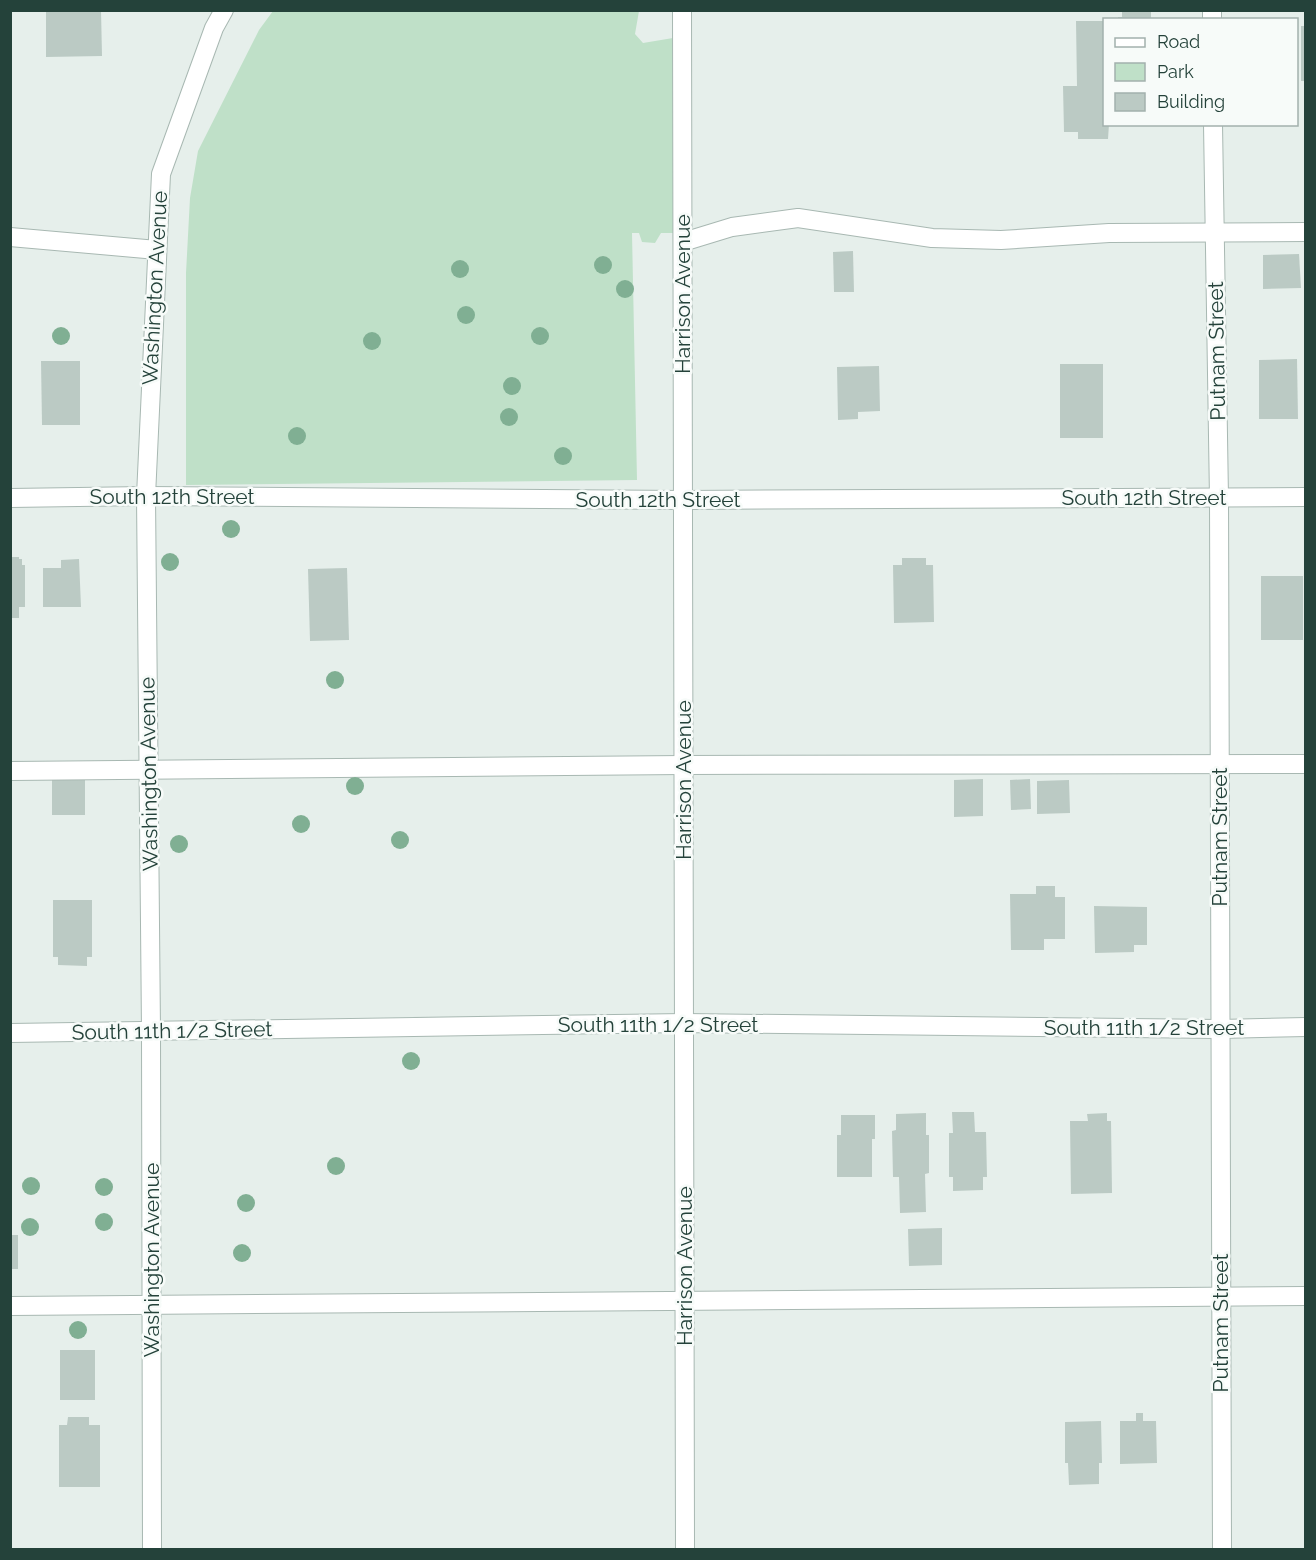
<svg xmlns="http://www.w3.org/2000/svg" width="1316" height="1560" font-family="Raleway,sans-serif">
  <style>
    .green { fill: #bfe0c8 }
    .building { fill: #bbcac4 }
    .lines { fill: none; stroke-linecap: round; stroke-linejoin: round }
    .lane-casing { stroke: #a8b8b2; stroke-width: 20 }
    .street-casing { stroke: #a8b8b2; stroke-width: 20 }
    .lane { stroke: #fff; stroke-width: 18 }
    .street { stroke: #fff; stroke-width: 18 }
    .tree { fill: #80af93 }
    .labels { text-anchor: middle; stroke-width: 5; stroke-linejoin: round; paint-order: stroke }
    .street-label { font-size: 21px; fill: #24423a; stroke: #f7fbf9 }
  </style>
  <rect width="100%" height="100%" fill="#e6efeb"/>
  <!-- green -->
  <path class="green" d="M273,11H639L635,34L643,43L673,38L676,54L675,233H661L655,243L642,242L639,233H632L637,480L186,485V273L190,198L198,151L259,30Z"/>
  <!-- building -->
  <g class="building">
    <path d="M46,10H101L102,56L46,57Z"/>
    <path d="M1122,10H1151V20H1118V17H1122Z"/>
    <path d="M1076,21H1104V124H1109L1108,139H1078V132H1064L1063,86H1077Z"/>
    <rect x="1301" y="26" width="5" height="55"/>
    <path d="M853,251L854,292H834L833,252Z"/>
    <path d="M1299,254L1301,288L1263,289V255Z"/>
    <path d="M1297,359L1298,419H1259V360Z"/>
    <path d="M41,361H80V425H42Z"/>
    <rect x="1060" y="364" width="43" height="74"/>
    <path d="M879,366L880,411L858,412V419L838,420L837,367Z"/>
    <path d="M10,557H19V559H22V565H25V607H19V618H10Z"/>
    <path d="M902,558H926V565H933L934,622L894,623L893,565H902Z"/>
    <path d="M79,559L81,607H43V568H61V560Z"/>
    <path d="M347,568L349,640L310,641L308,569Z"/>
    <rect x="1261" y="576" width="42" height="64"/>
    <rect x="52" y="778" width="33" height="37"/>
    <path d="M983,779V816L954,817V780Z"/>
    <path d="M1030,779L1031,809L1011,810L1010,780Z"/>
    <path d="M1069,780L1070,813L1037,814V781Z"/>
    <path d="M1036,886H1055V897H1065V939H1044V950H1011L1010,894H1036Z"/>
    <path d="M53,900H92V957H87V966L58,965V957H53Z"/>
    <path d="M1094,906L1147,907V945H1134V952L1095,953Z"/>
    <path d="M952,1112H974L975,1132H986L987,1177H983V1190L953,1191V1177H949V1133H953Z"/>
    <path d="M926,1113V1135H929V1173L925,1174L926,1212L900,1213L899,1177H893L892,1131L896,1130V1114Z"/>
    <path d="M1107,1113V1121H1111L1112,1193L1071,1194L1070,1121H1088L1087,1114Z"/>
    <path d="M841,1115H875V1139H872V1177H837V1135H841Z"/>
    <path d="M942,1228V1265L909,1266L908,1229Z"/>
    <rect x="10" y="1235" width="8" height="34"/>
    <rect x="60" y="1350" width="35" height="50"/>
    <path d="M1136,1413H1143V1421H1156L1157,1463L1120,1464V1421H1136Z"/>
    <path d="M68,1417H89V1425H100V1487H59V1425H67Z"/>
    <path d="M1101,1421L1102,1463H1099V1484L1069,1485L1068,1463H1065V1422Z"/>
  </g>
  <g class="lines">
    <!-- lane casing -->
    <g class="lane-casing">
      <g id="lane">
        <path d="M10,237L157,250"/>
        <path d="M683,242L732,227L798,218L932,238L1001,240L1109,233L1306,232"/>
        <path d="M10,771L684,765L1306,764"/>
        <path d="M10,1306L1306,1296"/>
      </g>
    </g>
    <!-- street casing -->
    <g class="street-casing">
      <g id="street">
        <path d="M682,10L685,1550"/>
        <path d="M1212,10V20"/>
        <path d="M1213,124L1219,498L1222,1550"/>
        <path d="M10,498L146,496L683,500L1306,497"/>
        <path d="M10,1033L685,1023L1220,1029L1306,1027"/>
        <path d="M152,1550L151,1031L146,496L161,174L214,28L224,10"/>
      </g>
    </g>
    <!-- lane -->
    <use href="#lane" class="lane"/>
    <!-- street -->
    <use href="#street" class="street"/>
  </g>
  <!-- trees -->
  <g class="tree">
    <circle cx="603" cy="265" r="9"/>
    <circle cx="460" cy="269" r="9"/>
    <circle cx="625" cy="289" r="9"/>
    <circle cx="466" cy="315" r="9"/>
    <circle cx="61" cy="336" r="9"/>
    <circle cx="540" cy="336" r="9"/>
    <circle cx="372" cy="341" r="9"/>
    <circle cx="512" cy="386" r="9"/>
    <circle cx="509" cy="417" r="9"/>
    <circle cx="297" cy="436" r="9"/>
    <circle cx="563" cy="456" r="9"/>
    <circle cx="231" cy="529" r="9"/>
    <circle cx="170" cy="562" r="9"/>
    <circle cx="335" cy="680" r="9"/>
    <circle cx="355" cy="786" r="9"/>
    <circle cx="301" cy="824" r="9"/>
    <circle cx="400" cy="840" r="9"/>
    <circle cx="179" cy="844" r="9"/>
    <circle cx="411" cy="1061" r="9"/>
    <circle cx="336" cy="1166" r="9"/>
    <circle cx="31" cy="1186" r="9"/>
    <circle cx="104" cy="1187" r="9"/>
    <circle cx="246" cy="1203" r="9"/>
    <circle cx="104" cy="1222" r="9"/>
    <circle cx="30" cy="1227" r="9"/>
    <circle cx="242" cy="1253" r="9"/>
    <circle cx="78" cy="1330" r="9"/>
  </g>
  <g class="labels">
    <!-- street labels -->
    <g class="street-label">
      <text transform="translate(155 288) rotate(-87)" y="7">Washington Avenue</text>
      <text transform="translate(683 294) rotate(-90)" y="7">Harrison Avenue</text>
      <text transform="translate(1217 351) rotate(-91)" y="7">Putnam Street</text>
      <text x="172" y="504">South 12th Street</text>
      <text x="1144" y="505">South 12th Street</text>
      <text x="658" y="507">South 12th Street</text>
      <text transform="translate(149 774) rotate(-91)" y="7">Washington Avenue</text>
      <text transform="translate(684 780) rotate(-90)" y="7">Harrison Avenue</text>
      <text transform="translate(1220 837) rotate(-90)" y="7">Putnam Street</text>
      <text x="658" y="1032">South 11th 1/2 Street</text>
      <text x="1144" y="1035">South 11th 1/2 Street</text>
      <text transform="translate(172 1031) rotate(-1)" y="7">South 11th 1/2 Street</text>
      <text transform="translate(152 1260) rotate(-90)" y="7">Washington Avenue</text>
      <text transform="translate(685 1266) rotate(-90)" y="7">Harrison Avenue</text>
      <text transform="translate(1221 1323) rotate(-90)" y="7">Putnam Street</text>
    </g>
  </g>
  <!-- border -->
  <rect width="1316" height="1560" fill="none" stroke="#24423a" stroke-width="24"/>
  <!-- legend -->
  <rect x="1103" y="18" width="195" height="108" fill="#f7fbf9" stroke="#a3b1ad" stroke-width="1.5"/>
  <rect x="1115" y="38" width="30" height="9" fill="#ffffff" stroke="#a3b1ad" stroke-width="1.5"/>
  <text x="1157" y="48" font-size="18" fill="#24423a">Road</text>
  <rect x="1115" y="63" width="30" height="18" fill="#bfe0c8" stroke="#a3b1ad" stroke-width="1.5"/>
  <text x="1157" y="78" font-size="18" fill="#24423a">Park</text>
  <rect x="1115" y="93" width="30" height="18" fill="#bbcac4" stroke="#a3b1ad" stroke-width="1.5"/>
  <text x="1157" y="108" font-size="18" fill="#24423a">Building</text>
</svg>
